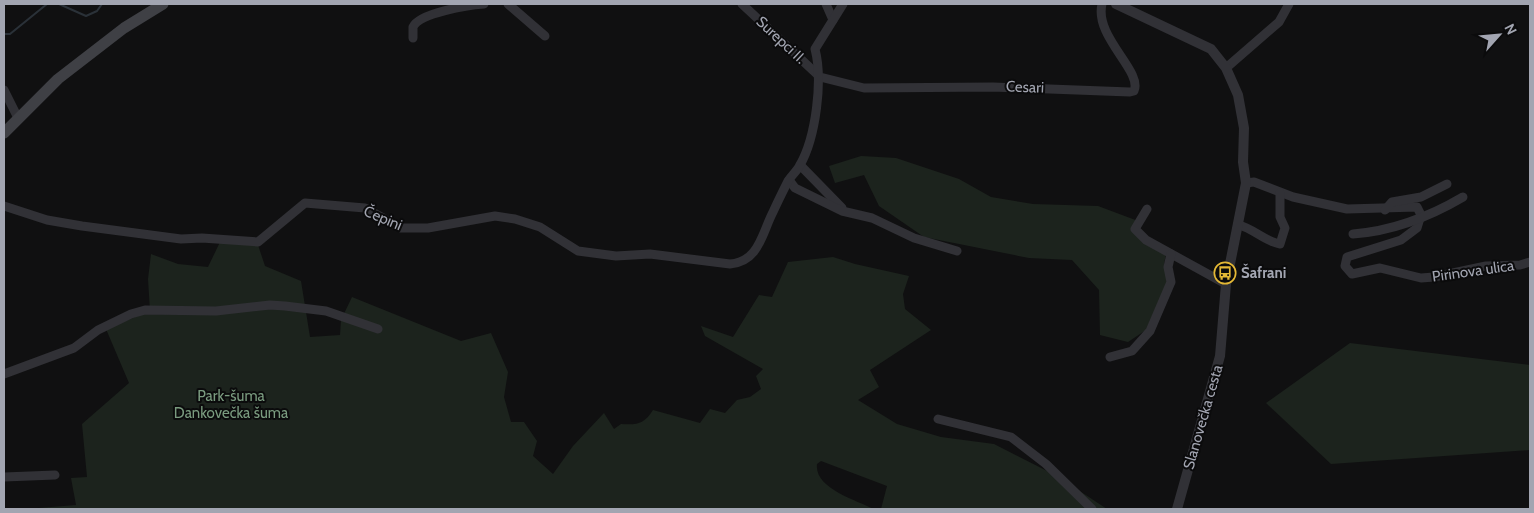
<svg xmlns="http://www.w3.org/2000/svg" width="1534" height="513" font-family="Cabin,sans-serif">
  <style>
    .green { fill: #1c231d }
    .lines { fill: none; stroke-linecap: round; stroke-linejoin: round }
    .stream { stroke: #2a3138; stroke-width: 2 }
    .minor { stroke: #313136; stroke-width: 9 }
    .tertiary { stroke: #313136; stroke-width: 10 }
    .secondary { stroke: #3f4045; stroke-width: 11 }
    .labels { text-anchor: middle; stroke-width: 4; stroke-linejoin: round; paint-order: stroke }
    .street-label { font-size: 15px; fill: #a2a5b1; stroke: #0b0b0c }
    .poi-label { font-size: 15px; font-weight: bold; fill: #a2a5b1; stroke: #0b0b0c; text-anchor: start }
    .park-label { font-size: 15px; fill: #7a9b7f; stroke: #0b0b0c }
  </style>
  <rect width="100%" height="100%" fill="#101011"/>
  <!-- green -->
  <g class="green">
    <path d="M861,156L896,158L959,179L991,197L1033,204L1098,206L1138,221L1131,229L1142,242L1166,254L1164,264L1167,282L1146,330L1128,342L1100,335L1099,290L1072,260L1029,258L924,237L879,206L864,175L835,183L829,166Z"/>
    <path d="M220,242L258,245L265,266L301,281L310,337L340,335L341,320L352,297L461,341L491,333L508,372L504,397L511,422H524L537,441L533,456L553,474L573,446L604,413L614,429L621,424C638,425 644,424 653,410L700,423L710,409L725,413L737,400L750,397L761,389L756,376L763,369L705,336L701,326L733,337L759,295L772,297L788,262L833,257L855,264L909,276L903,294L905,309L931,330L870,370L879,387L858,400L897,424L941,437L994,444L1057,476L1107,509H881L887,486L821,461L817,464C814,488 856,500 874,509H26L76,505L71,478L87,477L82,424L129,383L106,329L150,311L148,279L151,254L178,264L208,267Z"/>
    <path d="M1350,343L1530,365V450L1331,464L1266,403Z"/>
  </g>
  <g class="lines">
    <!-- stream -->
    <g class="stream">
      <path d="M59,4L86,16L97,11L102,4"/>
      <path d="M4,34H10L47,4"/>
    </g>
    <!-- minor -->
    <g class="minor">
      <path d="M508,4L545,36"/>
      <path d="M742,4L820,77L864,88L993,87L1130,92L1134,91C1143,71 1094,37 1102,4"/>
      <path d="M826,4L833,20"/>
      <path d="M413,38V27C419,13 469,5 484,4"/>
      <path d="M1226,68L1279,22L1289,4"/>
      <path d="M4,90L18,118"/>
      <path d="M800,165L842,208"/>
      <path d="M789,180L795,188L842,211L872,218L914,238L957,251"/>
      <path d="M1246,183L1254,182L1293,197L1347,209L1417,207L1421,215L1417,228L1401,240L1347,257L1345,266L1352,274L1380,268L1421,278L1434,277L1486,266L1520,265L1530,262"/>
      <path d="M4,206L47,220L82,226L181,239L202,238L258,242L305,203L365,208L401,228H428L495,216L515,219L540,227L578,251L616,256L650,254L730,264C759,262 762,233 773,212C778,201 783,191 788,181C792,175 797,171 800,165C816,137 823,80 815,49L843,4"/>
      <path d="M1147,209L1135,229L1146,240L1226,284"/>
      <path d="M1385,210L1392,202L1421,197L1447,184"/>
      <path d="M1239,225C1254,229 1266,242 1280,244L1285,228L1280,217V193"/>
      <path d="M1353,234C1393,231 1429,217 1463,197"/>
      <path d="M1110,357L1132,351L1150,331L1171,282L1168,267L1171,254"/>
      <path d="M4,374L74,348L98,330L131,314L145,310L216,311L270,305L285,306L326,311L378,329"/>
      <path d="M938,419L1011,437L1046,464L1092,509"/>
      <path d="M4,477L55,475"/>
    </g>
    <!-- tertiary -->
    <path class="tertiary" d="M1116,4L1211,49L1226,68L1238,95L1244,128L1243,162L1246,183L1226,284L1220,356L1177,509"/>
    <!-- secondary -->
    <path class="secondary" d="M4,133L58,79L124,28L163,4"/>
  </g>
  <!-- icons -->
  <defs>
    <g id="bus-ring" transform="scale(1.125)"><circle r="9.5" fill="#0b0b0c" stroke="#e4b835" stroke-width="1.5"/><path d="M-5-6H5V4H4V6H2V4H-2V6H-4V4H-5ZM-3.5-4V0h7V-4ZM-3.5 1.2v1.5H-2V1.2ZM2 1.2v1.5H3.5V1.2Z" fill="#e4b835"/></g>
  </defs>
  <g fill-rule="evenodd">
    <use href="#bus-ring" x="1225" y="273"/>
  </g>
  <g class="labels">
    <!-- street labels -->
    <g class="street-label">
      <text transform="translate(781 40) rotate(43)" y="5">Surepci II.</text>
      <text transform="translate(1025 87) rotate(2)" y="5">Cesari</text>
      <text transform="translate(383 218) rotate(23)" y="5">Čepini</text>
      <text transform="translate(1473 271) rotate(-8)" y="5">Pirinova ulica</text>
      <text transform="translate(1203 417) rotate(-74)" y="5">Slanovečka cesta</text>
    </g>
    <!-- poi labels -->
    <g class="poi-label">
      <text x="1241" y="278">Šafrani</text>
    </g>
    <!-- park labels -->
    <g class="park-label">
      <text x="231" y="401">Park-šuma<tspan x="231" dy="17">Dankovečka šuma</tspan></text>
    </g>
  </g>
  <!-- border -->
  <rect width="1534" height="513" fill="none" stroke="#a2a5b1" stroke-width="10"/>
  <!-- north arrow -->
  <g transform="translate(1499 35) rotate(63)" stroke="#0b0b0c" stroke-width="4" paint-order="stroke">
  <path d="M0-4L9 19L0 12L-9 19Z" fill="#a2a5b1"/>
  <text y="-8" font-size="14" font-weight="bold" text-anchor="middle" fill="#a2a5b1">N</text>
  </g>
</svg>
